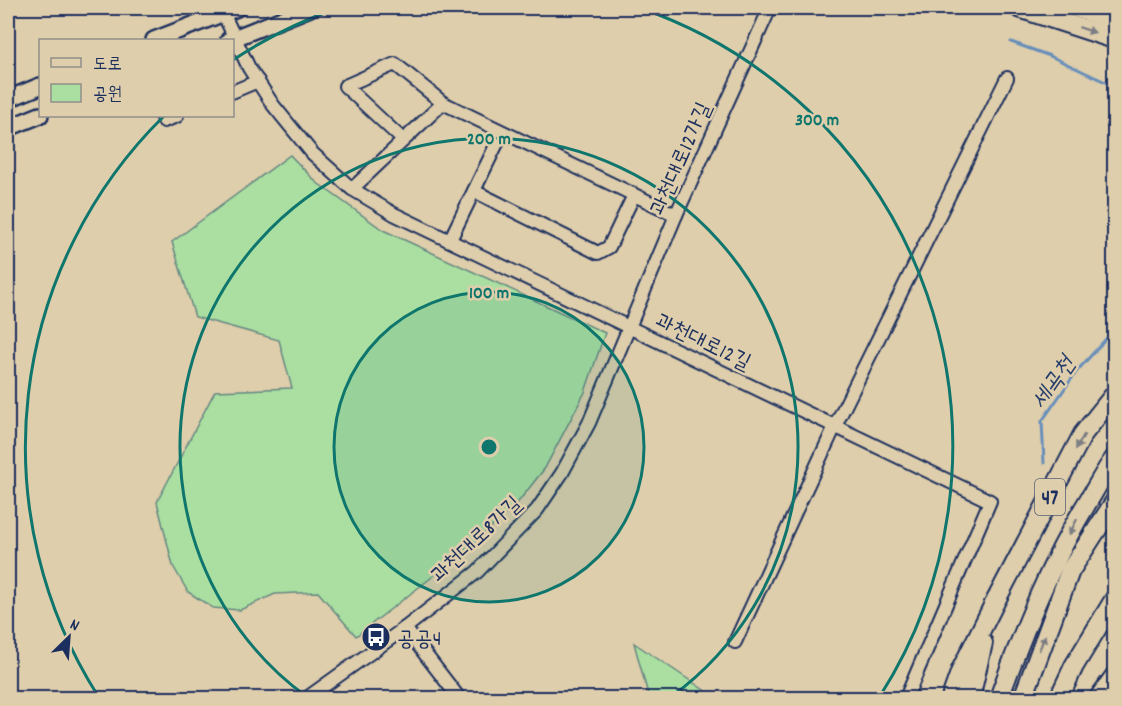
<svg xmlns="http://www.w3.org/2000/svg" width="1122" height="706" font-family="Dekko,'Poor Story',sans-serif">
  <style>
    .green { fill: #abdfa1; stroke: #638780; stroke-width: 1.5 }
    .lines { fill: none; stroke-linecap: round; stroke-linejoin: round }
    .stream { stroke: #688eba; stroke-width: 3 }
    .minor-casing { stroke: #1b2f5e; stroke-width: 16 }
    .major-casing { stroke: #1b2f5e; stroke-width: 20 }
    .highway-casing { stroke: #1b2f5e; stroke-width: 22 }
    .minor { stroke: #dfceab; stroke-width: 12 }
    .major { stroke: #dfceab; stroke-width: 15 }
    .highway { stroke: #dfceab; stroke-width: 18 }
    .oneway { fill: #7d7e84 }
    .ring { fill: none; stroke: #0f766e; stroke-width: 3 }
    .labels { text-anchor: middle; stroke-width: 5; stroke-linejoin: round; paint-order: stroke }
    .shield { fill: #dfceab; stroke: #565f75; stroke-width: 1.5 }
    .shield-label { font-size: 21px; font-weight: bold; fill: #1b2f5e }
    .street-label { font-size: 22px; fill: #1b2f5e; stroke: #dfceab }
    .poi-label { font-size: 22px; fill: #1b2f5e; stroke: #dfceab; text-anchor: start }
    .water-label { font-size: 24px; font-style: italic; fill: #283f6d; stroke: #dfceab }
    .centre { fill: #0f766e; stroke: #dfceab; stroke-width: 3 }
    .ring-label { font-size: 18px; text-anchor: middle; font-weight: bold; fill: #0f766e; stroke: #dfceab; stroke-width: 5; stroke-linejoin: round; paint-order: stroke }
  </style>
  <rect width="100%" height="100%" fill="#dfceab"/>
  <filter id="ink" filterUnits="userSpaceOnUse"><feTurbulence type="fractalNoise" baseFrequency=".0167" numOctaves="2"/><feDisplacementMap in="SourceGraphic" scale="12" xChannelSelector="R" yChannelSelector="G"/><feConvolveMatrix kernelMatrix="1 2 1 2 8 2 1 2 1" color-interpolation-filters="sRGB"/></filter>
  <g filter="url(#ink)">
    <!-- green -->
    <g class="green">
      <path d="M290,155L316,182L383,230L605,333L585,392L545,468L515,506L454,560L356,636L318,592L275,594L240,610L213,608L188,592L173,566L157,502L215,391L292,388L279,340L195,317L172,242Z"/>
      <path d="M634,643L716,698H649Z"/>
    </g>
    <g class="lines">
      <!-- stream -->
      <g class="stream">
        <path d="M1011,42L1050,56L1114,86"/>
        <path d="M1044,463L1042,421L1077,371L1114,330"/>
      </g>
      <!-- minor casing -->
      <g class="minor-casing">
        <g id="minor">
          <path d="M223,13L249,68L273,105L312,153L352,189L394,214L990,501L906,698"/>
          <path d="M232,92L258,81"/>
          <path d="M161,116L164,121L177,116"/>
          <path d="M403,140L345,86L395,64L443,103L676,215"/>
          <path d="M352,189L443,103"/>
          <path d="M474,191L598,253L609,247L634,195"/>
          <path d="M450,240L502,133"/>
          <path d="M405,628L459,698"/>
          <path d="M735,642L835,426L1007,78"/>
          <path d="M307,698L405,628L477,572L537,510L562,473L589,423L676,215L770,8"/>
          <path d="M1095,698L1114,672"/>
        </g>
      </g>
      <!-- major casing -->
      <g class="major-casing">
        <g id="major">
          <path d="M154,40L237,8"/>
          <path d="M229,40L310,8"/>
          <path d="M8,99L40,86"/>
          <path d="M8,128L40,115"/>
        </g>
      </g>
      <!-- highway casing -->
      <g class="highway-casing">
        <g id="highway">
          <path d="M1019,8L1114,39"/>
          <path d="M1077,8L1114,21"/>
          <path d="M951,698L961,670L994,604L1083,434L1114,395"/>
          <path d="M970,698L983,643"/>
          <path d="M999,698C1024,629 1051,561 1090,498C1098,485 1105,471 1114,459"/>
          <path d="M1023,698L1070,571L1114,503"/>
          <path d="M1059,698L1074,666L1114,600"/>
        </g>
      </g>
      <!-- minor -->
      <use href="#minor" class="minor"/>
      <!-- major -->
      <use href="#major" class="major"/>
      <!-- highway -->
      <use href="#highway" class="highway"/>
    </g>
    <!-- one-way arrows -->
    <defs><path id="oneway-solid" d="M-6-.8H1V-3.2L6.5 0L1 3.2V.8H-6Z" transform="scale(1.5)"/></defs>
    <g class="oneway">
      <use href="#oneway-solid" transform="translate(1087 30) rotate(18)"/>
      <use href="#oneway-solid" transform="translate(1080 442) rotate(119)"/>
      <use href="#oneway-solid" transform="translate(1073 527) rotate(117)"/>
      <use href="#oneway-solid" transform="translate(1042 643) rotate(-69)"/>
    </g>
  </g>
  <!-- distance rings -->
  <circle cx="489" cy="447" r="155" fill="#0f766e" fill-opacity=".12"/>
  <g class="ring">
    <circle cx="489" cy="447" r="155"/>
    <path d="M307 697A309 309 0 1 1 671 697"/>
    <path d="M98 696A464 464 0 0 1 164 116M233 60A464 464 0 0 1 338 8M640 8A464 464 0 0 1 880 696"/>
  </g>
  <!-- icons -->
  <defs>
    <g id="bus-disc" transform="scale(1.5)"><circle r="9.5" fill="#1b2f5e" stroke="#dfceab"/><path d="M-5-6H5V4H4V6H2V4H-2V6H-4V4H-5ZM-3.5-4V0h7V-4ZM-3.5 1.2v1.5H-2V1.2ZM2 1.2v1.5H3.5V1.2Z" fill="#fff"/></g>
  </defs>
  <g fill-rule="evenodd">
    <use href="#bus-disc" x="376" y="637"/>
  </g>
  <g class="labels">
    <!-- shield labels -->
    <rect class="shield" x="1035" y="479" width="30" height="36" rx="4.5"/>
    <g class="shield-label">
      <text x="1050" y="504">47</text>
    </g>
    <!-- street labels -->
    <g class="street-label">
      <text transform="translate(679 158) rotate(-66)" y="8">과천대로12가길</text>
      <text transform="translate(704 340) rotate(26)" y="8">과천대로12길</text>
      <text transform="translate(475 538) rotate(-43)" y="8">과천대로8가길</text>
    </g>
    <!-- poi labels -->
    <g class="poi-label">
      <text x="397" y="645">공공4</text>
    </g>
    <!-- water labels -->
    <g class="water-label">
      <text transform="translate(1052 382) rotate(-55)" y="8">세곡천</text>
    </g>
  </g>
  <circle cx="489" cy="447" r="9" class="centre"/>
  <g class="ring-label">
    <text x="817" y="125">300 m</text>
    <text x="489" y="144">200 m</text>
    <text x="489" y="298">100 m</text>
  </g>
  <!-- margin -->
  <rect width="1122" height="706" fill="none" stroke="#dfceab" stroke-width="30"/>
  <rect x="15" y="15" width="1092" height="676" fill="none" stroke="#1b2f5e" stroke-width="2" filter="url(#ink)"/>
  <!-- legend -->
  <rect x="39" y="39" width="195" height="78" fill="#dfceab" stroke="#918e8c" stroke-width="1.5"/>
  <rect x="51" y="58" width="30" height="9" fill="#dfceab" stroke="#918e8c" stroke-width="1.5"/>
  <text x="93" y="69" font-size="18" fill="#1b2f5e">도로</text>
  <rect x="51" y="84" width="30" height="18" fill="#abdfa1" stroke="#918e8c" stroke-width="1.5"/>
  <text x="93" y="99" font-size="18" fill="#1b2f5e">공원</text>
  <!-- north arrow -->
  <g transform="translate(69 637) rotate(25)" stroke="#dfceab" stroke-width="4.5" paint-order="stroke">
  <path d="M0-4.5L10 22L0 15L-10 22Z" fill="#1b2f5e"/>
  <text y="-9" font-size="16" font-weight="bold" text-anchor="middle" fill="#1b2f5e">N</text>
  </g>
</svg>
